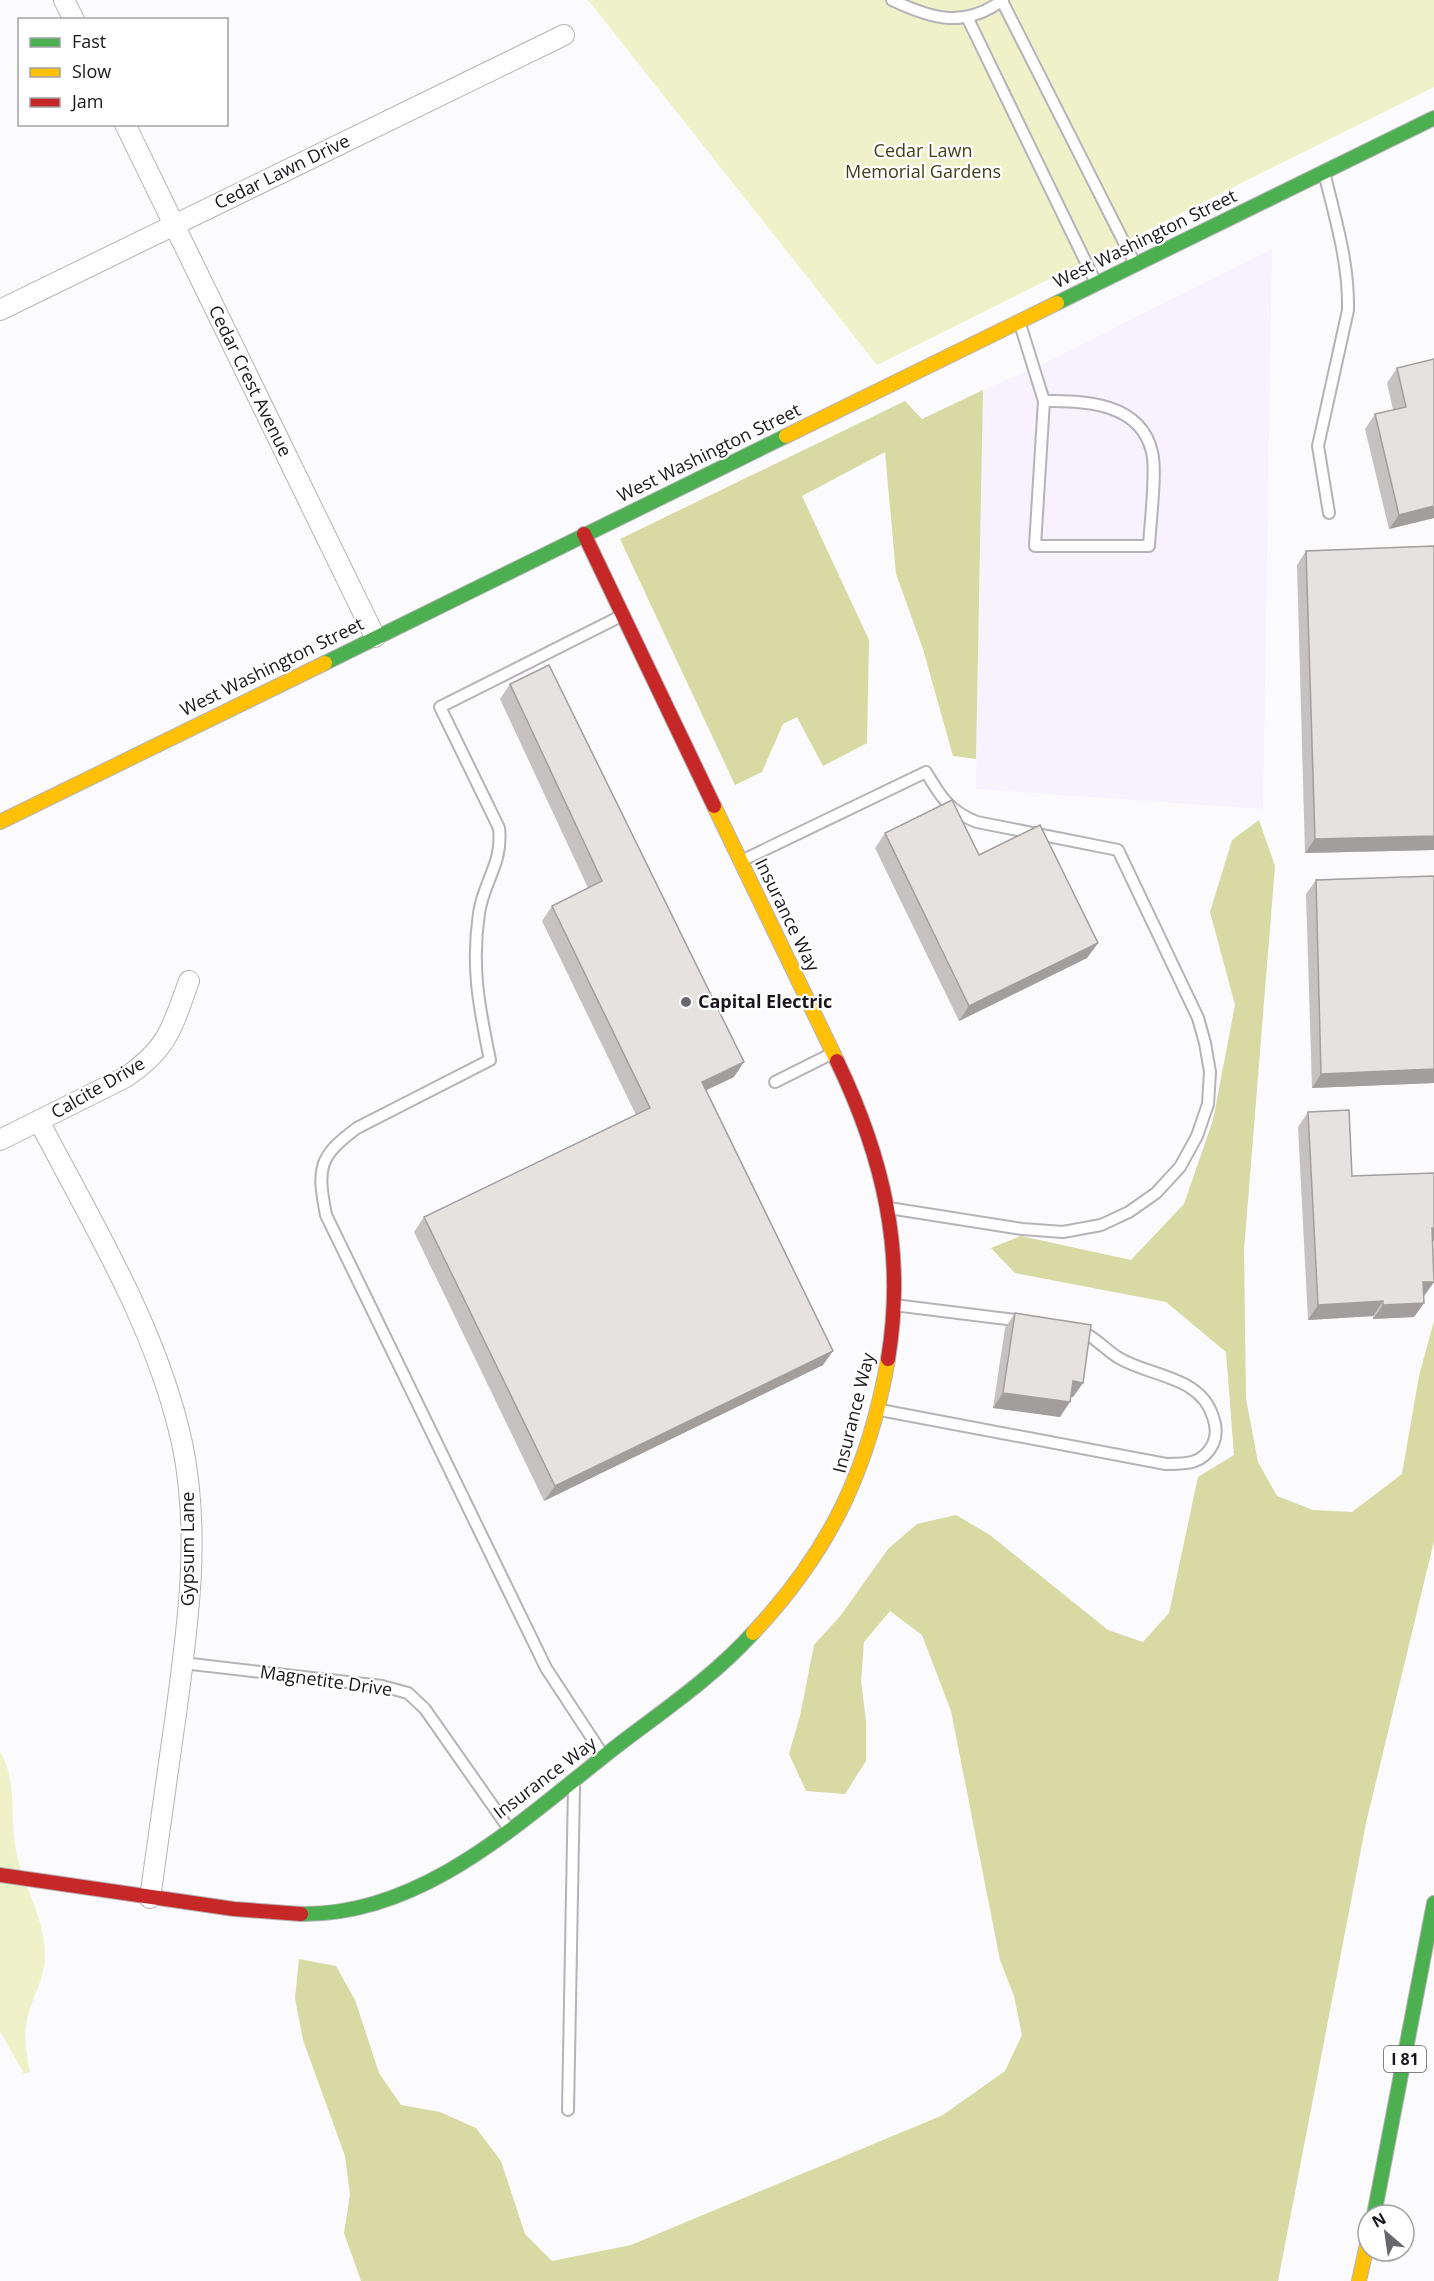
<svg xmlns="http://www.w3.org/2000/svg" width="1434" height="2281" font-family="'Open Sans',sans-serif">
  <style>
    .built { fill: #f7f2fe }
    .green { fill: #eff2c8 }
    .forest { fill: #d7daa2 }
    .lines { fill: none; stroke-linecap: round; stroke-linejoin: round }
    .lane-casing { stroke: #b5b3b8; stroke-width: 14 }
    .street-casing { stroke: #b5b3b8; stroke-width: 22 }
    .fast-casing { stroke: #b5b3b8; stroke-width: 16 }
    .slow-casing { stroke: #b5b3b8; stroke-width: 16 }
    .jam-casing { stroke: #b5b3b8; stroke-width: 16 }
    .lane { stroke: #fefeff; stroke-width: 10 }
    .street { stroke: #fefeff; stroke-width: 20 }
    .fast { stroke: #4caf50; stroke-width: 14 }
    .slow { stroke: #ffc107; stroke-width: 14 }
    .jam { stroke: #c62828; stroke-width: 14 }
    .wall { fill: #c6c2c1 }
    .shaded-wall { fill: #a19e9d }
    .building { fill: #e6e2e0; stroke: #a19e9d; stroke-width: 1.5 }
    .poi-dot { fill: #69666c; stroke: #fff; stroke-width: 2 }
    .labels { text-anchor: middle; stroke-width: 4.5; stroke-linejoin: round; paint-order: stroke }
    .shield { fill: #fff; stroke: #5f5c62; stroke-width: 1.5 }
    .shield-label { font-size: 16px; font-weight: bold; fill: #1a161e }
    .park-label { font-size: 18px; fill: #3e4115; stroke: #fff }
    .street-label { font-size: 18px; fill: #1a161e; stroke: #fff }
    .poi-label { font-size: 18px; font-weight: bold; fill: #1a161e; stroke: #fff; text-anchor: start }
  </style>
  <rect width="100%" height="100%" fill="#fbfafd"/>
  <!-- built -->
  <path class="built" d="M1272,249L1263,809L976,789L983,390L1035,368Z"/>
  <!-- green -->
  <g class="green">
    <path d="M588,0H1434V87L877,365Z"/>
    <path d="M0,1751C17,1781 10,1811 15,1845C20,1881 43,1913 45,1951C47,1978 29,2000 26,2026C24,2041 27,2057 30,2072L24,2074L0,2031Z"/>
  </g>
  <!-- forest -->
  <g class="forest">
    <path d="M983,390L976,759L953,756L923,649L896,574L885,452L802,496L869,640L867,743L823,766L797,717L783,724L762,772L735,785L620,539L905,401L922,419Z"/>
    <path d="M1259,820L1275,866L1244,1250L1246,1399L1258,1462L1277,1496L1313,1510L1352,1512L1402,1474L1419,1376L1434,1321V1541L1366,1823L1278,2281H361L344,2233L350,2195L345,2156L303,2040L295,1998L299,1959L336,1966L355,2000L379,2073L401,2105L440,2112L476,2128L501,2161L525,2234L552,2261L631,2245L943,2115L1005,2071L1022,2035L1014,1996L1000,1960L951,1711L922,1635L890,1611L864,1642L861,1681L866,1721V1761L845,1794L806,1791L789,1754L800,1716L814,1645L841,1615L888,1549L917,1524L956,1515L990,1535L1108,1630L1143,1642L1169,1613L1198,1477L1234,1455L1226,1352L1166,1302L1015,1273L991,1248L1021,1236L1131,1260L1184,1204L1213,1120L1235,1005L1210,912L1232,840Z"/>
  </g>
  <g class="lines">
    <!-- lane casing -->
    <g class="lane-casing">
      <g id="lane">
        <path d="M892,0C934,20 964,28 1003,0"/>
        <path d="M1002,1L1135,264"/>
        <path d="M968,19L1096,283"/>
        <path d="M1324,172C1335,218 1349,262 1348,310L1318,446L1329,513"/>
        <path d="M1020,324L1044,401C1084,400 1141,403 1152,452C1157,471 1150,524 1149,546H1035L1044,401"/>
        <path d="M741,861L926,772C940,796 950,812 977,822L1118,850L1198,1018L1205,1043L1210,1072L1208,1104L1197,1136L1180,1167L1156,1193L1129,1212L1101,1225L1063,1232L1022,1229L889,1208"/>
        <path d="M775,1082L833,1053"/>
        <path d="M894,1305L1023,1321"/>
        <path d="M880,1410L1166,1464C1187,1464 1203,1464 1213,1444C1217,1435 1216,1425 1213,1417C1201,1376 1151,1377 1119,1358C1104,1349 1094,1335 1077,1330"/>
        <path d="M183,1663L382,1686L408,1693L425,1709L509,1829"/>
        <path d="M603,1755L546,1668L326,1215C317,1168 318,1157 357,1128L490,1060C479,1007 471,967 479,913C484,880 503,864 499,828L440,707L623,615"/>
        <path d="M568,2110L574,1787"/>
      </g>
    </g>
    <!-- street casing -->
    <g class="street-casing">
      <g id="street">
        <path d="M64,0L74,20"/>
        <path d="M125,124L375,637"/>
        <path d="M0,310L564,35"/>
        <path d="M39,1121C93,1225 157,1328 182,1443C201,1532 188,1625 176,1714C167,1775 159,1836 150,1898"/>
        <path d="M0,1140L126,1077C169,1048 172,1027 189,981"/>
      </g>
    </g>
    <!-- fast casing -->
    <g class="fast-casing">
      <g id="fast">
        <path d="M1057,303L1434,118"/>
        <path d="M325,663L786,436"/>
        <path d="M301,1914C425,1916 525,1817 617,1746C664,1710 713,1677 753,1633"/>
        <path d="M1374,2215L1434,1903"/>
      </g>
    </g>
    <!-- slow casing -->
    <g class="slow-casing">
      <g id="slow">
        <path d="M786,436L1057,303"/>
        <path d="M714,806L837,1061"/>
        <path d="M0,822L325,663"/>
        <path d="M753,1633C830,1551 869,1469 888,1359"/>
        <path d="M1359,2281L1368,2240"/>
      </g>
    </g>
    <!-- jam casing -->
    <g class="jam-casing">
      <g id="jam">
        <path d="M584,534L714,806"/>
        <path d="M837,1061C883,1157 906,1252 888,1359"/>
        <path d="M0,1875L234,1909L301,1914"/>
      </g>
    </g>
    <!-- lane -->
    <use href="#lane" class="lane"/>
    <!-- street -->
    <use href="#street" class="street"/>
    <!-- fast -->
    <use href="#fast" class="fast"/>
    <!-- slow -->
    <use href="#slow" class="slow"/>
    <!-- jam -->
    <use href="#jam" class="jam"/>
  </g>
  <!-- wall -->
  <g class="wall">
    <path d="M1434,359V518L1389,529L1365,429L1375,414L1393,410L1387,383L1397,368Z"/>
    <path d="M1434,546V850L1305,853L1297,565L1306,551Z"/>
    <path d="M510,684L734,1077L706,1090L823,1365L544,1501L414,1232L424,1217L636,1115L542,921L552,906L588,888L500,699Z"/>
    <path d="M885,833L979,855L1098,943L1087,958L959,1021L875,848Z"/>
    <path d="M1316,880L1434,1083L1312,1088L1306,894Z"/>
    <path d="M1308,1112L1352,1176L1434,1173V1240L1433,1242L1434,1282L1424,1296V1303L1414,1317L1373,1319V1316L1308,1320L1298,1127Z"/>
    <path d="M1015,1313L1083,1383L1073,1397H1071L1060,1417L993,1408L1005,1328Z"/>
  </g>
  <!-- shaded-wall -->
  <g class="shaded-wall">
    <path d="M1434,506V518L1389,529L1399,515Z"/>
    <path d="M1434,836V850L1305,853L1315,839Z"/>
    <path d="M1098,943L1087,958L959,1021L969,1006Z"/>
    <path d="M744,1062L734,1077L692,1097L702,1082Z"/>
    <path d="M1434,1069V1083L1312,1088L1321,1074Z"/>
    <path d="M1432,1228H1434V1240L1433,1242Z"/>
    <path d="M1423,1282H1434L1424,1296Z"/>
    <path d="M1383,1301L1373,1316L1308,1320L1318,1305Z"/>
    <path d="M1424,1303L1414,1317L1373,1319L1383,1305Z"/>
    <path d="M833,1351L823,1365L544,1501L555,1486Z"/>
    <path d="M1073,1381L1083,1383L1073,1397L1063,1396Z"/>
    <path d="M1003,1393L1070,1402L1060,1417L993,1408Z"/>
  </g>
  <!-- building -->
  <g class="building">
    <path d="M1434,359V506L1399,515L1375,414L1406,407L1397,368Z"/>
    <path d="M1434,546V836L1315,839L1306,551Z"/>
    <path d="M549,665L744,1062L702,1082L833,1351L555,1486L424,1217L650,1108L552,906L602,881L510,684Z"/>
    <path d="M952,800L979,855L1040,825L1098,943L969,1006L885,833Z"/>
    <path d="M1434,876V1069L1321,1074L1316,880Z"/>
    <path d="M1349,1110L1352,1176L1434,1173V1228H1432L1434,1282H1423L1424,1303L1383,1305V1301L1318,1305L1308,1112Z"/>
    <path d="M1015,1313L1091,1325L1083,1383L1073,1381L1070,1402L1003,1393Z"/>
  </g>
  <!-- markers -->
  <circle class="poi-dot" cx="686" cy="1002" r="6"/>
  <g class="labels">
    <!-- shield labels -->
    <rect class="shield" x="1384" y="2046" width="42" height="26" rx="4.5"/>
    <g class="shield-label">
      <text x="1405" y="2065">I 81</text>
    </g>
    <!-- park labels -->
    <g class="park-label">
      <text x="923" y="157">Cedar Lawn<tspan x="923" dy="21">Memorial Gardens</tspan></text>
    </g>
    <!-- street labels -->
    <g class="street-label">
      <text transform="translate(282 172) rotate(-26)" y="6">Cedar Lawn Drive</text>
      <text transform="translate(1145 239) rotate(-26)" y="6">West Washington Street</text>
      <text transform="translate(250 381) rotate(64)" y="6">Cedar Crest Avenue</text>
      <text transform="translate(709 453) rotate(-26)" y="6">West Washington Street</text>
      <text transform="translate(272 667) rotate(-26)" y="6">West Washington Street</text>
      <text transform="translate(787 915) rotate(64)" y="6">Insurance Way</text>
      <text transform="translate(98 1088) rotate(-30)" y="6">Calcite Drive</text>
      <text transform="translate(854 1413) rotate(-76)" y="6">Insurance Way</text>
      <text transform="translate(188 1549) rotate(-90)" y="6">Gypsum Lane</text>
      <text transform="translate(326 1681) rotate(8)" y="6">Magnetite Drive</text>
      <text transform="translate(545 1778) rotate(-37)" y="6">Insurance Way</text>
    </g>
    <!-- poi labels -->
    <g class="poi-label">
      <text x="698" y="1008">Capital Electric</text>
    </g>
  </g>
  <!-- legend -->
  <rect x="18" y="18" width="210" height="108" fill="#ffffff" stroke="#a3a2a5" stroke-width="1.5"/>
  <rect x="30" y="38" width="30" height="9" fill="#4caf50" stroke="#a3a2a5" stroke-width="1.5"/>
  <text x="72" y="48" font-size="18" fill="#1a161e">Fast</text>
  <rect x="30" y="68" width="30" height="9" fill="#ffc107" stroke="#a3a2a5" stroke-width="1.5"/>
  <text x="72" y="78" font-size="18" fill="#1a161e">Slow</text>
  <rect x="30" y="98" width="30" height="9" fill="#c62828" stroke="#a3a2a5" stroke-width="1.5"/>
  <text x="72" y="108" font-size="18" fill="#1a161e">Jam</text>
  <!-- north arrow -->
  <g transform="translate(1386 2233) rotate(331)"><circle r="28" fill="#ffffff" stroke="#a3a2a5" stroke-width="1.5"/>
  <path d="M0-4.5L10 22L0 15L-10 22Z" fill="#69666c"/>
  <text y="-9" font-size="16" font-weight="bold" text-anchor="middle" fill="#1a161e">N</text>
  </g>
</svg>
